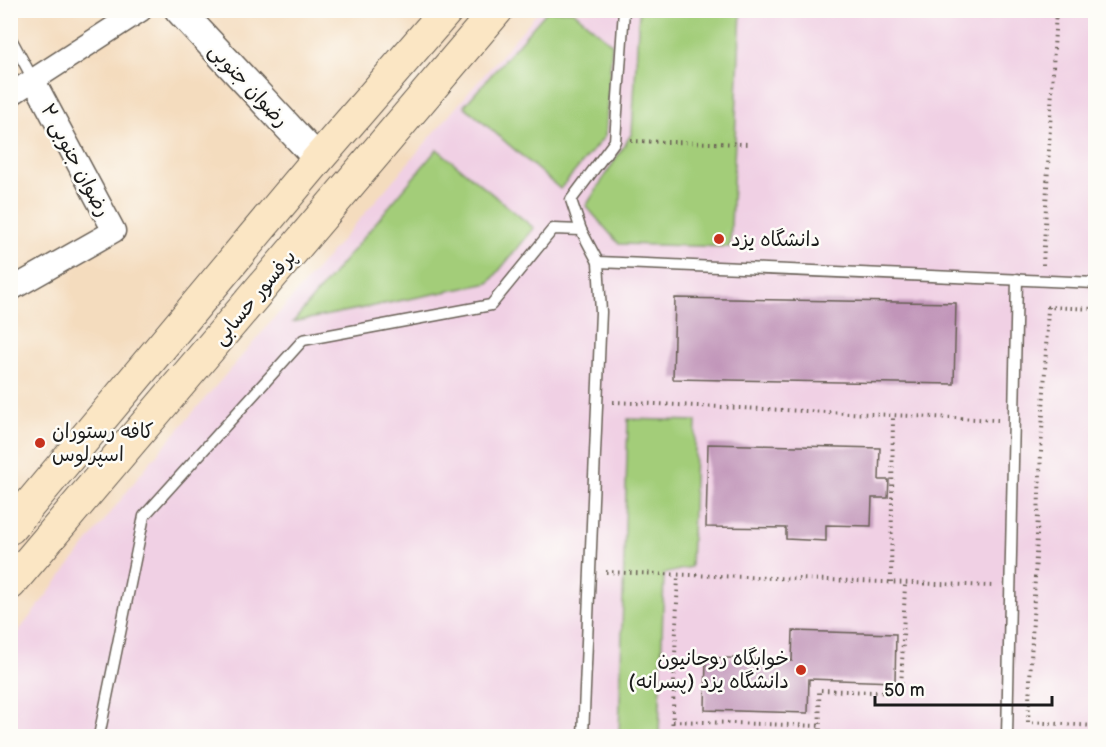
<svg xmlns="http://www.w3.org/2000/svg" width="1106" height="747" font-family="'Balsamiq Sans','Playpen Sans Arabic',sans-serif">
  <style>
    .built { fill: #f0d0e4 }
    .green { fill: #a3cd79; stroke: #60744a; stroke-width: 1.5 }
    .building { fill: #c195b9 }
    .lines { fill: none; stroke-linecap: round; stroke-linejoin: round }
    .service-casing { stroke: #685f55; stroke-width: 13 }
    .minor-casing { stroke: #685f55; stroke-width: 25 }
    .tertiary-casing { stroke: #685f55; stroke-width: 31 }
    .secondary-casing { stroke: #685f55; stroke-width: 34 }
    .path { stroke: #685f55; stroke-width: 4; stroke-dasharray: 1.5 4.5; stroke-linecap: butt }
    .service { stroke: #fff; stroke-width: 10 }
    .minor { stroke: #fff; stroke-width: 22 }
    .tertiary { stroke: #fff; stroke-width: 28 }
    .secondary { stroke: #fbe6c4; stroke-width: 32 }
    .poi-dot { fill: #c8321e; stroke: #fdfcf7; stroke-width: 2 }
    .labels { text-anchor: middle; stroke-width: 5; stroke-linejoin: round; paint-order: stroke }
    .street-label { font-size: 20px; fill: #1c1c1c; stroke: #fdfcf7 }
    .poi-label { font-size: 20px; fill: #1c1c1c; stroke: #fdfcf7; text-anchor: start }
  </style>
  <rect width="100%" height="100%" fill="#fdfcf7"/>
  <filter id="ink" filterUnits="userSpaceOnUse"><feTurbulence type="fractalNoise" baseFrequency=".0167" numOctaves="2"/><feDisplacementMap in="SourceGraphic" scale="12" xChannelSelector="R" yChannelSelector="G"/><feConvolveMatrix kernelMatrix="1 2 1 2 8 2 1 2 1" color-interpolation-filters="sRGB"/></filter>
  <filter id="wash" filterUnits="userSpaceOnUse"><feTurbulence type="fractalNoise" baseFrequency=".008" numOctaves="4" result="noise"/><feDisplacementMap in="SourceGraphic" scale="24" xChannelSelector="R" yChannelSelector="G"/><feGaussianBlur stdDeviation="1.35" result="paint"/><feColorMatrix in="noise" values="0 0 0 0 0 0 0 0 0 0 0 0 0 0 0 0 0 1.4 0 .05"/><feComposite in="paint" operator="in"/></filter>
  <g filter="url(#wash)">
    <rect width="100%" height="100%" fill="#f4dcbe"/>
    <!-- built -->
    <path class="built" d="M539,11H1095V736H11V641L146,467Z"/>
    <!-- green -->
    <g class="green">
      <path d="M547,11H573L612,44L605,136L560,189L464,106Z"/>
      <path d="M639,11H741L730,247L619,244L586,206L632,133Z"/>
      <path d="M437,149L534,228L489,283L293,322Z"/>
      <path d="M628,419L696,421L691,567L664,574L659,736H619Z"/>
    </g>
    <g id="blocks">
      <!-- building -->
      <g class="building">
        <path d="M675,298L956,303L954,384L673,379Z"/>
        <path d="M708,444L880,448L879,480H889L888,498H872L871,526L826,525V541L786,539V528L706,527Z"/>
        <path d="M793,631L896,634L895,682L809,679L808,713L705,710L706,657L792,661Z"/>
      </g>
    </g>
  </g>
  <g filter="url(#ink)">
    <use href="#blocks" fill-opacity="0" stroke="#685f55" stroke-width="1.5"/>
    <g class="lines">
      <!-- service casing -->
      <g class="service-casing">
        <g id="service">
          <path d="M10,37L34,81"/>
          <path d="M581,230L571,200L615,141L624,10"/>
          <path d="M598,262L1096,283"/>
          <path d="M99,736L144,516L303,340L491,305L553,229L581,230L598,262L601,312L583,736"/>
          <path d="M1007,736L1017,279"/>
        </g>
      </g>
      <!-- minor casing -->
      <g class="minor-casing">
        <g id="minor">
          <path d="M10,95L141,10"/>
          <path d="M10,290L114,231L34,81"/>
        </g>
      </g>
      <!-- tertiary casing -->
      <g class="tertiary-casing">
        <path id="tertiary" d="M179,10L318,159"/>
      </g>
      <!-- secondary casing -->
      <g class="secondary-casing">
        <g id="secondary">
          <path d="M10,528L318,159L447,10"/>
          <path d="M10,584L497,10"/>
        </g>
      </g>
      <!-- path -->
      <g class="path">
        <path d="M631,141L750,144"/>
        <path d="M1043,265L1056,10"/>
        <path d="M1096,309L1048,307L1028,722L1096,726"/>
        <path d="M613,402L998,420"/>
        <path d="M606,572L994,586"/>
        <path d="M891,582L893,415"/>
        <path d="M673,721L821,726"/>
        <path d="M672,736L678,575"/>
        <path d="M820,736L819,690L901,693L905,583"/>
      </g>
      <!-- service -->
      <use href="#service" class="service"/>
      <!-- minor -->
      <use href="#minor" class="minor"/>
      <!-- tertiary -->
      <use href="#tertiary" class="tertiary"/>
      <!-- secondary -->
      <use href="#secondary" class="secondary"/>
    </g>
  </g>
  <!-- markers -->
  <g class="poi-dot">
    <circle cx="719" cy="239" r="6"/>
    <circle cx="40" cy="443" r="6"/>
    <circle cx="801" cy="670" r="6"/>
  </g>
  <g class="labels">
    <!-- street labels -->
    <g class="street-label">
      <text transform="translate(249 85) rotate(47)" y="7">رضوان جنوبی</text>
      <text transform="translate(76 160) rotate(62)" y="7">رضوان جنوبی ۲</text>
      <text transform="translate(254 297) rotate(-50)" y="7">پرفسور حسابی</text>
    </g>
    <!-- poi labels -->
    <g class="poi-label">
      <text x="731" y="246">دانشگاه یزد</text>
      <text x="52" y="438">کافه رستوران<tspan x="52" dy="23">اسپرلوس</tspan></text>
      <text x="789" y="665" text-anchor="end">خوابگاه روحانیون<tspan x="789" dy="23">(پسرانه) دانشگاه یزد</tspan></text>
    </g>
  </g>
  <!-- margin -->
  <rect width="1106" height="747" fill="none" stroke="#fdfcf7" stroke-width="36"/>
  <!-- scale -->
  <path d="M875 696v9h177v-9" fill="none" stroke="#1c1c1c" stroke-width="3"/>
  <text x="884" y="696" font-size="18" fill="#1c1c1c" stroke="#fdfcf7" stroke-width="4.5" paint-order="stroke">50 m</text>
</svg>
